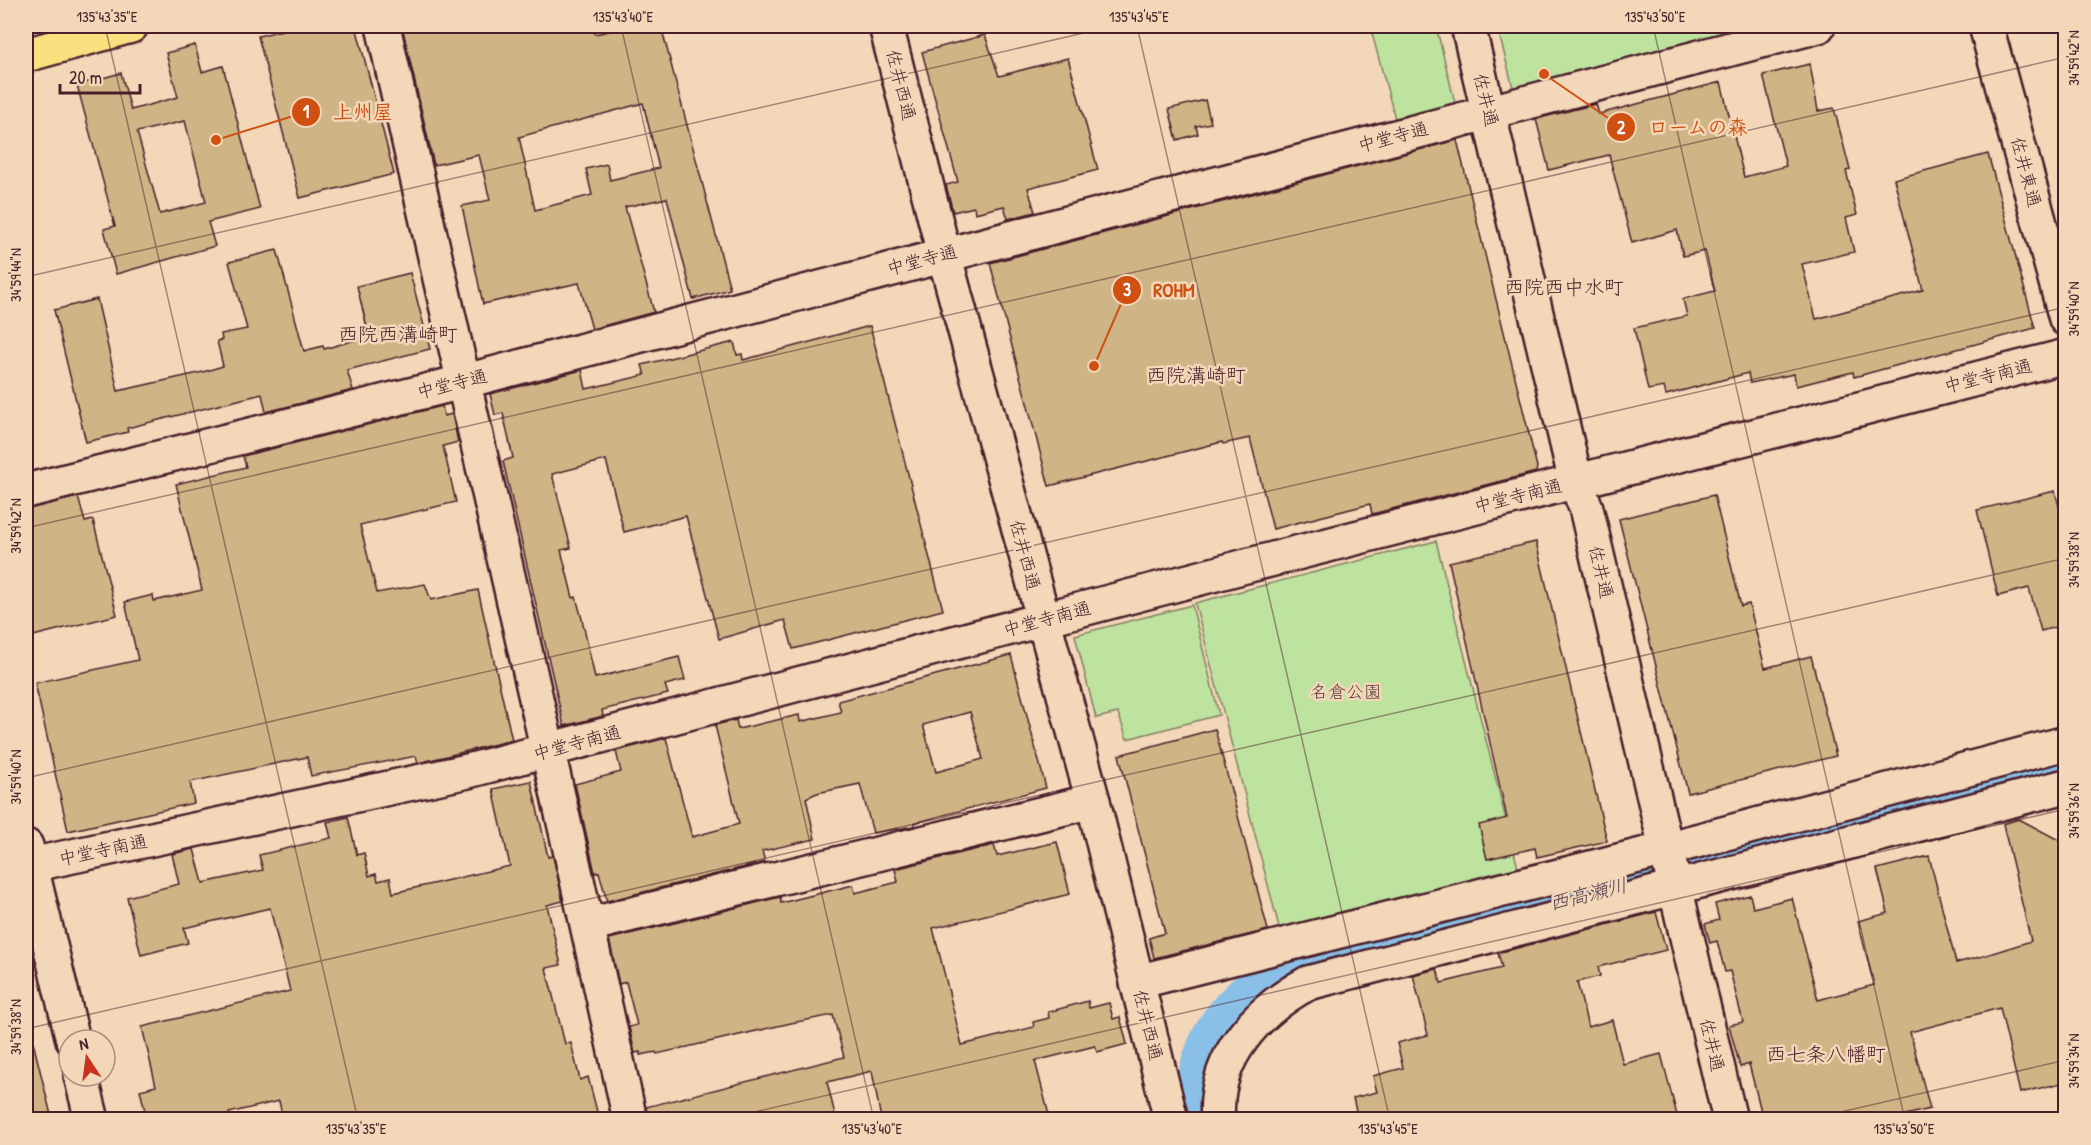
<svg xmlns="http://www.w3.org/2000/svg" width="2091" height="1145" font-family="'Patrick Hand','Klee One',sans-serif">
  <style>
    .green { fill: #bde39e; stroke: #848164; stroke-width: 1.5 }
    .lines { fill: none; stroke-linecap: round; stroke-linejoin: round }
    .stream { stroke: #70809c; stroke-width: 8 }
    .river { stroke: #8ac0e7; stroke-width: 48 }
    .building { fill: #cfb585; stroke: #4a1f2b; stroke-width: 1.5; fill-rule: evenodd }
    .minor-casing { stroke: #4a1f2b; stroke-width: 38 }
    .highway-casing { stroke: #4a1f2b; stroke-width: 38 }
    .minor { stroke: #f2d7b9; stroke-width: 33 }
    .highway { stroke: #fbe080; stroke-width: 33 }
    .ticks { fill: none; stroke: #4a1f2b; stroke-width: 1.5; stroke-opacity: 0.45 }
    .labels { text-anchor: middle; stroke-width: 5; stroke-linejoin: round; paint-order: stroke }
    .street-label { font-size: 18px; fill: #4a1f2b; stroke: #f2d7b9 }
    .park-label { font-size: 18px; fill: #5b3c3c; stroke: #f2d7b9 }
    .neighbourhood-label { font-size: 20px; fill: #4a1f2b; stroke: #f2d7b9 }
    .water-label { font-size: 20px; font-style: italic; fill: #573f51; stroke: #f2d7b9 }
    .leader { fill: none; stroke: #d05011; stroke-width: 2 }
    .callout-dot { fill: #d05011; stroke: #f2d7b9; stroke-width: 2 }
    .mark-label { font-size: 18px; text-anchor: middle; font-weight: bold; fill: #fff }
    .callout-label { font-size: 20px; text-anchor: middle; font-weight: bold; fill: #d05011; stroke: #f2d7b9; stroke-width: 5; stroke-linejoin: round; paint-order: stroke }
    .neatline { fill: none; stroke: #4a1f2b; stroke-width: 2 }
    .ticks-label { font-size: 15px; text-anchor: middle; fill: #4a1f2b }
  </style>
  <rect width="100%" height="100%" fill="#f2d7b9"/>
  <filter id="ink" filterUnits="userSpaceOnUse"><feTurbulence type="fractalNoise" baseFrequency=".0167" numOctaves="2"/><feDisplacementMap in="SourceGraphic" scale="12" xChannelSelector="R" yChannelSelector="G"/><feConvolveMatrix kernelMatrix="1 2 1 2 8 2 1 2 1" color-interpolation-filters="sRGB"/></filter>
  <g filter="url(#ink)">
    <!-- green -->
    <g class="green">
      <path d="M1370,26H1436L1456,107L1396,122Z"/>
      <path d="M1497,26H1770L1514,91Z"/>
      <path d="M1436,541L1518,868L1280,931L1195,603Z"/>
      <path d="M1192,605L1219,715L1127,739L1118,713L1096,718L1075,635Z"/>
    </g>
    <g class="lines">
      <!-- stream -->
      <g class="stream">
        <path d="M1732,857L1747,839"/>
        <path d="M1391,943L1406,926"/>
      </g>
      <!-- river -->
      <path class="river" d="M1199,1120C1195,1039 1240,988 1312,961L1712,862L2066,765"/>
    </g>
    <!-- building -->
    <g class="building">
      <path d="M299,26H356L394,174L300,198L258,36Z"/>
      <path d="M402,26H593L595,34L632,26H661L730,289L693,299L667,198L625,207L654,312L592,329L579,283L483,304L462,206L490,200L479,155L434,165ZM643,103L659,168L610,180L607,164L586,169L592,195L535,210L519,137Z"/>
      <path d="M985,35L999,76L1068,58L1098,170L1028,188L1035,212L1008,219L1004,206L975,213L974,207L953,212L946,185L958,182L922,52Z"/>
      <path d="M195,45L202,72L223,66L260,209L208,222L215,246L116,274L104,229L115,226L77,85L121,73L131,110L178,97L166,53ZM185,121L206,202L160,214L137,132Z"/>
      <path d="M1810,64L1818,111L1834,108L1850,170L1846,171L1857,215L1846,218L1854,252L1802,264L1816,319L1923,290L1894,179L1988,154L2035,328L1854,377L1853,372L1796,386L1794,374L1750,383L1748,373L1666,395L1664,387L1648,390L1634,328L1687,316L1683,299L1715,291L1705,251L1683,256L1677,230L1632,243L1609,155L1549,170L1536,119L1596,104L1599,114L1721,82L1744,177L1786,166L1763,75Z"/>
      <path d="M1205,100L1211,123L1196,126L1198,134L1177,140L1169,109Z"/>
      <path d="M1457,140L1537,467L1536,472L1372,514L1370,504L1273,529L1250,438L1223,444L1222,442L1049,486L990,263Z"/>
      <path d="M277,250L304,351L323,346L324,349L369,336L357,286L410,273L430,349L347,370L353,390L266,412L262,394L127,428L128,432L86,442L54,310L97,299L118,391L203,372L223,366L217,341L222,340L221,334L247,329L229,262Z"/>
      <path d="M870,326L943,610L793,649L785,620L719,639L686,516L624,532L606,460L552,474L571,548L561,550L573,598L576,597L582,619L595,678L679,657L685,680L665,685L668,694L602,710L603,716L564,726L503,461L513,458L503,413L495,415L490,394L582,370L586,389L645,375L642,365L734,342L737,355L742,354L743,360Z"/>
      <path d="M442,406L444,416L452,414L458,442L443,446L456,502L360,525L377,593L425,584L431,600L478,590L512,740L418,763L416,756L311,776L307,757L190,782L194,803L68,831L35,683L138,660L125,602L153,595L154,601L202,590L176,484L246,467L243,456Z"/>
      <path d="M2055,491L2066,532V624L2041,631L2029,588L1998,596L1977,510Z"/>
      <path d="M1714,495L1741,606L1749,604L1765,668L1811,656L1836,756L1688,793L1619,519Z"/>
      <path d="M78,497L85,522L93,520L117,615L33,636L26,607V509Z"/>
      <path d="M1536,542L1607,841L1537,857L1535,848L1487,859L1479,825L1507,818L1449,562Z"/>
      <path d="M1011,655L1046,788L914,823V826L873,833L860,784L817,793L806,798L815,839L762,851L765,862L607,901L599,872L595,873L575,784L621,772L616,751L666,738L692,837L739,824L715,725L736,720L738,729L799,715L800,722L841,712L838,701ZM970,712L983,759L936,772L923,725Z"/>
      <path d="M1215,729L1268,930L1154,958L1149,938L1165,933L1119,755Z"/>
      <path d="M531,781L548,857L553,856L563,901L547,905L561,965L546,968L565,1044L571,1043L580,1080L588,1077L599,1119H570L569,1113L544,1119H283L279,1101L229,1113L231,1119H147L140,1090L156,1086L142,1027L290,991L270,908L184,928L188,943L141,955L127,897L179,884L172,854L194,849L203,883L263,870L259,855L331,838L327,822L348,817L357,855L364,853L369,876L376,874L378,881L390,878L393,893L510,866L493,789Z"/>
      <path d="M2019,819L2066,844V1082L2020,1093L2000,1008L1910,1032L1930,1109L1889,1119H1763L1749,1064L1740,1067L1729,1025L1743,1022L1730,971L1725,972L1717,941L1710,943L1705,924L1719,920L1715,904L1750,895L1753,908L1792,898L1818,1000L1874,985L1858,921L1888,913L1877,869L1929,856L1956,963L1983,956L2031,941L2003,824Z"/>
      <path d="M1057,842L1070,894L933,928L962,1045L1034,1027L1033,1022L1049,1018L1048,1012L1088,1001L1089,1008L1109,1003L1113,1019L1120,1017L1127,1044L1097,1052L1095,1046L1035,1061L1050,1119H881L872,1071L827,1082L836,1119H648L646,1107L844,1057L833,1015L791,1023L657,1054L656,1052L640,1055V1052L635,1053L629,1027L637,1025L626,982L619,984L609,939L780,897L781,903L853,885L855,893L898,882L895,869L994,845L997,856Z"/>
      <path d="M1656,912L1666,950L1598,967L1600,976L1577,982L1588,1027L1612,1020L1623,1064L1661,1054L1678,1119H1358L1353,1098L1377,1092L1373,1076L1403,1068L1397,1043L1428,1035L1413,975L1437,969L1441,983L1502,968L1498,953Z"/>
      <path d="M33,1042L52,1119H26V1043Z"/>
    </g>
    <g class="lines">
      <!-- minor casing -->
      <g class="minor-casing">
        <g id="minor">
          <path d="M383,26C464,390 551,754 630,1120"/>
          <path d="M886,26L944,254L1093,801L1171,1120"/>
          <path d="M1468,26L1576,482L1586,508L1730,1120"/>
          <path d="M1986,26L2066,319"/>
          <path d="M26,491L462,382L1818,26"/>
          <path d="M26,846L73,1040"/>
          <path d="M26,866L468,771L1242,567L2066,356"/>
          <path d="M588,925L1093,801"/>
          <path d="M1137,982L1666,849L2066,743"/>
          <path d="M81,1076L92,1120"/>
          <path d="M1218,1120C1212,1058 1258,1010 1308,983L2066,786"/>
        </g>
      </g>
      <!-- highway casing -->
      <g class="highway-casing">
        <path id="highway" d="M26,55L131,26"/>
      </g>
      <!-- minor -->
      <use href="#minor" class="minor"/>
      <!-- highway -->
      <use href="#highway" class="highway"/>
    </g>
  </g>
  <!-- ticks -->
  <path class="ticks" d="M26,26H28M105,26L358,1120M621,26L874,1120M1137,26L1390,1120M1653,26L1905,1120M26,277L1114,26M26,528L2066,57M26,778L2066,307M26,1029L2066,558M720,1120L2066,809M1806,1120L2066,1060"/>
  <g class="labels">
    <!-- street labels -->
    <g class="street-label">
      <text transform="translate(901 85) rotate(76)" y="6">佐井西通</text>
      <text transform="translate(1486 100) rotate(76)" y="6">佐井通</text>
      <text transform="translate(1393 137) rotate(-15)" y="6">中堂寺通</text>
      <text transform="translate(2026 172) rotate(75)" y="6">佐井東通</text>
      <text transform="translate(922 260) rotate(-15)" y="6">中堂寺通</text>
      <text transform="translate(1988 376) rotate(-14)" y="6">中堂寺南通</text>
      <text transform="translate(452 384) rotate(-14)" y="6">中堂寺通</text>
      <text transform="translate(1518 496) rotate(-14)" y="6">中堂寺南通</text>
      <text transform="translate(1025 555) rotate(75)" y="6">佐井西通</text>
      <text transform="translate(1601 572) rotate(77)" y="6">佐井通</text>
      <text transform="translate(1047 619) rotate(-15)" y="6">中堂寺南通</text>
      <text transform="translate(577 743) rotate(-15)" y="6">中堂寺南通</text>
      <text transform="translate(103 850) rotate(-12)" y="6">中堂寺南通</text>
      <text transform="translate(1148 1025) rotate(76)" y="6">佐井西通</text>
      <text transform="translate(1712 1045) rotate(77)" y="6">佐井通</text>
    </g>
    <!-- park labels -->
    <g class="park-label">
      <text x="1346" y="698">名倉公園</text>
    </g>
    <!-- neighbourhood labels -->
    <g class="neighbourhood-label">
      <text x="1564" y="294">西院西中水町</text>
      <text x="398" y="341">西院西溝崎町</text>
      <text x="1196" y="382">西院溝崎町</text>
      <text x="1826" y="1061">西七条八幡町</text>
    </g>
    <!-- water labels -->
    <g class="water-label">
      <text transform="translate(1588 894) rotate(-14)" y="7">西高瀬川</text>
    </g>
  </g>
  <!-- callouts -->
  <path class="leader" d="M216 140L306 112M1544 74L1621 127M1094 366L1127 290"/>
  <g class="callout-dot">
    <circle cx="216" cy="140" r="6"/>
    <circle cx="1544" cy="74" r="6"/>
    <circle cx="1094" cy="366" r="6"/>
    <circle cx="306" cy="112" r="15"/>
    <circle cx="1621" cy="127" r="15"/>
    <circle cx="1127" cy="290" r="15"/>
  </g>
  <g class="mark-label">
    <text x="306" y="118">1</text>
    <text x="1621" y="134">2</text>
    <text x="1127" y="296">3</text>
  </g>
  <g class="callout-label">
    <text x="363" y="119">上州屋</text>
    <text x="1698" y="134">ロームの森</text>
    <text x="1174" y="297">ROHM</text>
  </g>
  <!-- margin -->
  <rect width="2091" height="1145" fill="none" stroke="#f2d7b9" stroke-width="66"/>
  <!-- north arrow -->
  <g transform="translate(87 1058) rotate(347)"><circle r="28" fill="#f2d7b9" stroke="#af8d80" stroke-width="1.5"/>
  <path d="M0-4.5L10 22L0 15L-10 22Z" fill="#c8321e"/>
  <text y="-9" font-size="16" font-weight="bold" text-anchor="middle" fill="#4a1f2b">N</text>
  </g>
  <!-- scale -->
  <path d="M60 84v9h80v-9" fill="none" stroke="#4a1f2b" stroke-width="3"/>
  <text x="69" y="84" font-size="18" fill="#4a1f2b" stroke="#f2d7b9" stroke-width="4.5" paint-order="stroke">20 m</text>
  <rect x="33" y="33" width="2025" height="1079" class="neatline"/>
  <g class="ticks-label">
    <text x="107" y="22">135°43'35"E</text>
    <text x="623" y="22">135°43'40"E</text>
    <text x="1139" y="22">135°43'45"E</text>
    <text x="1655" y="22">135°43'50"E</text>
    <text transform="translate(2074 58) rotate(-90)" y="5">34°59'42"N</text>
    <text transform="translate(16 275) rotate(-90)" y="5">34°59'44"N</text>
    <text transform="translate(2074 309) rotate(-90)" y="5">34°59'40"N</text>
    <text transform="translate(16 526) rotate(-90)" y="5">34°59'42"N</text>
    <text transform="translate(2074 560) rotate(-90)" y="5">34°59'38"N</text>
    <text transform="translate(16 777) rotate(-90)" y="5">34°59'40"N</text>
    <text transform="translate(2074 811) rotate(-90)" y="5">34°59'36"N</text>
    <text transform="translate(16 1027) rotate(-90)" y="5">34°59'38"N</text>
    <text transform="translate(2074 1061) rotate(-90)" y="5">34°59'34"N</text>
    <text x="356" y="1134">135°43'35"E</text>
    <text x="872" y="1134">135°43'40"E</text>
    <text x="1388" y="1134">135°43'45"E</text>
    <text x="1904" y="1134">135°43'50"E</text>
  </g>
</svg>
